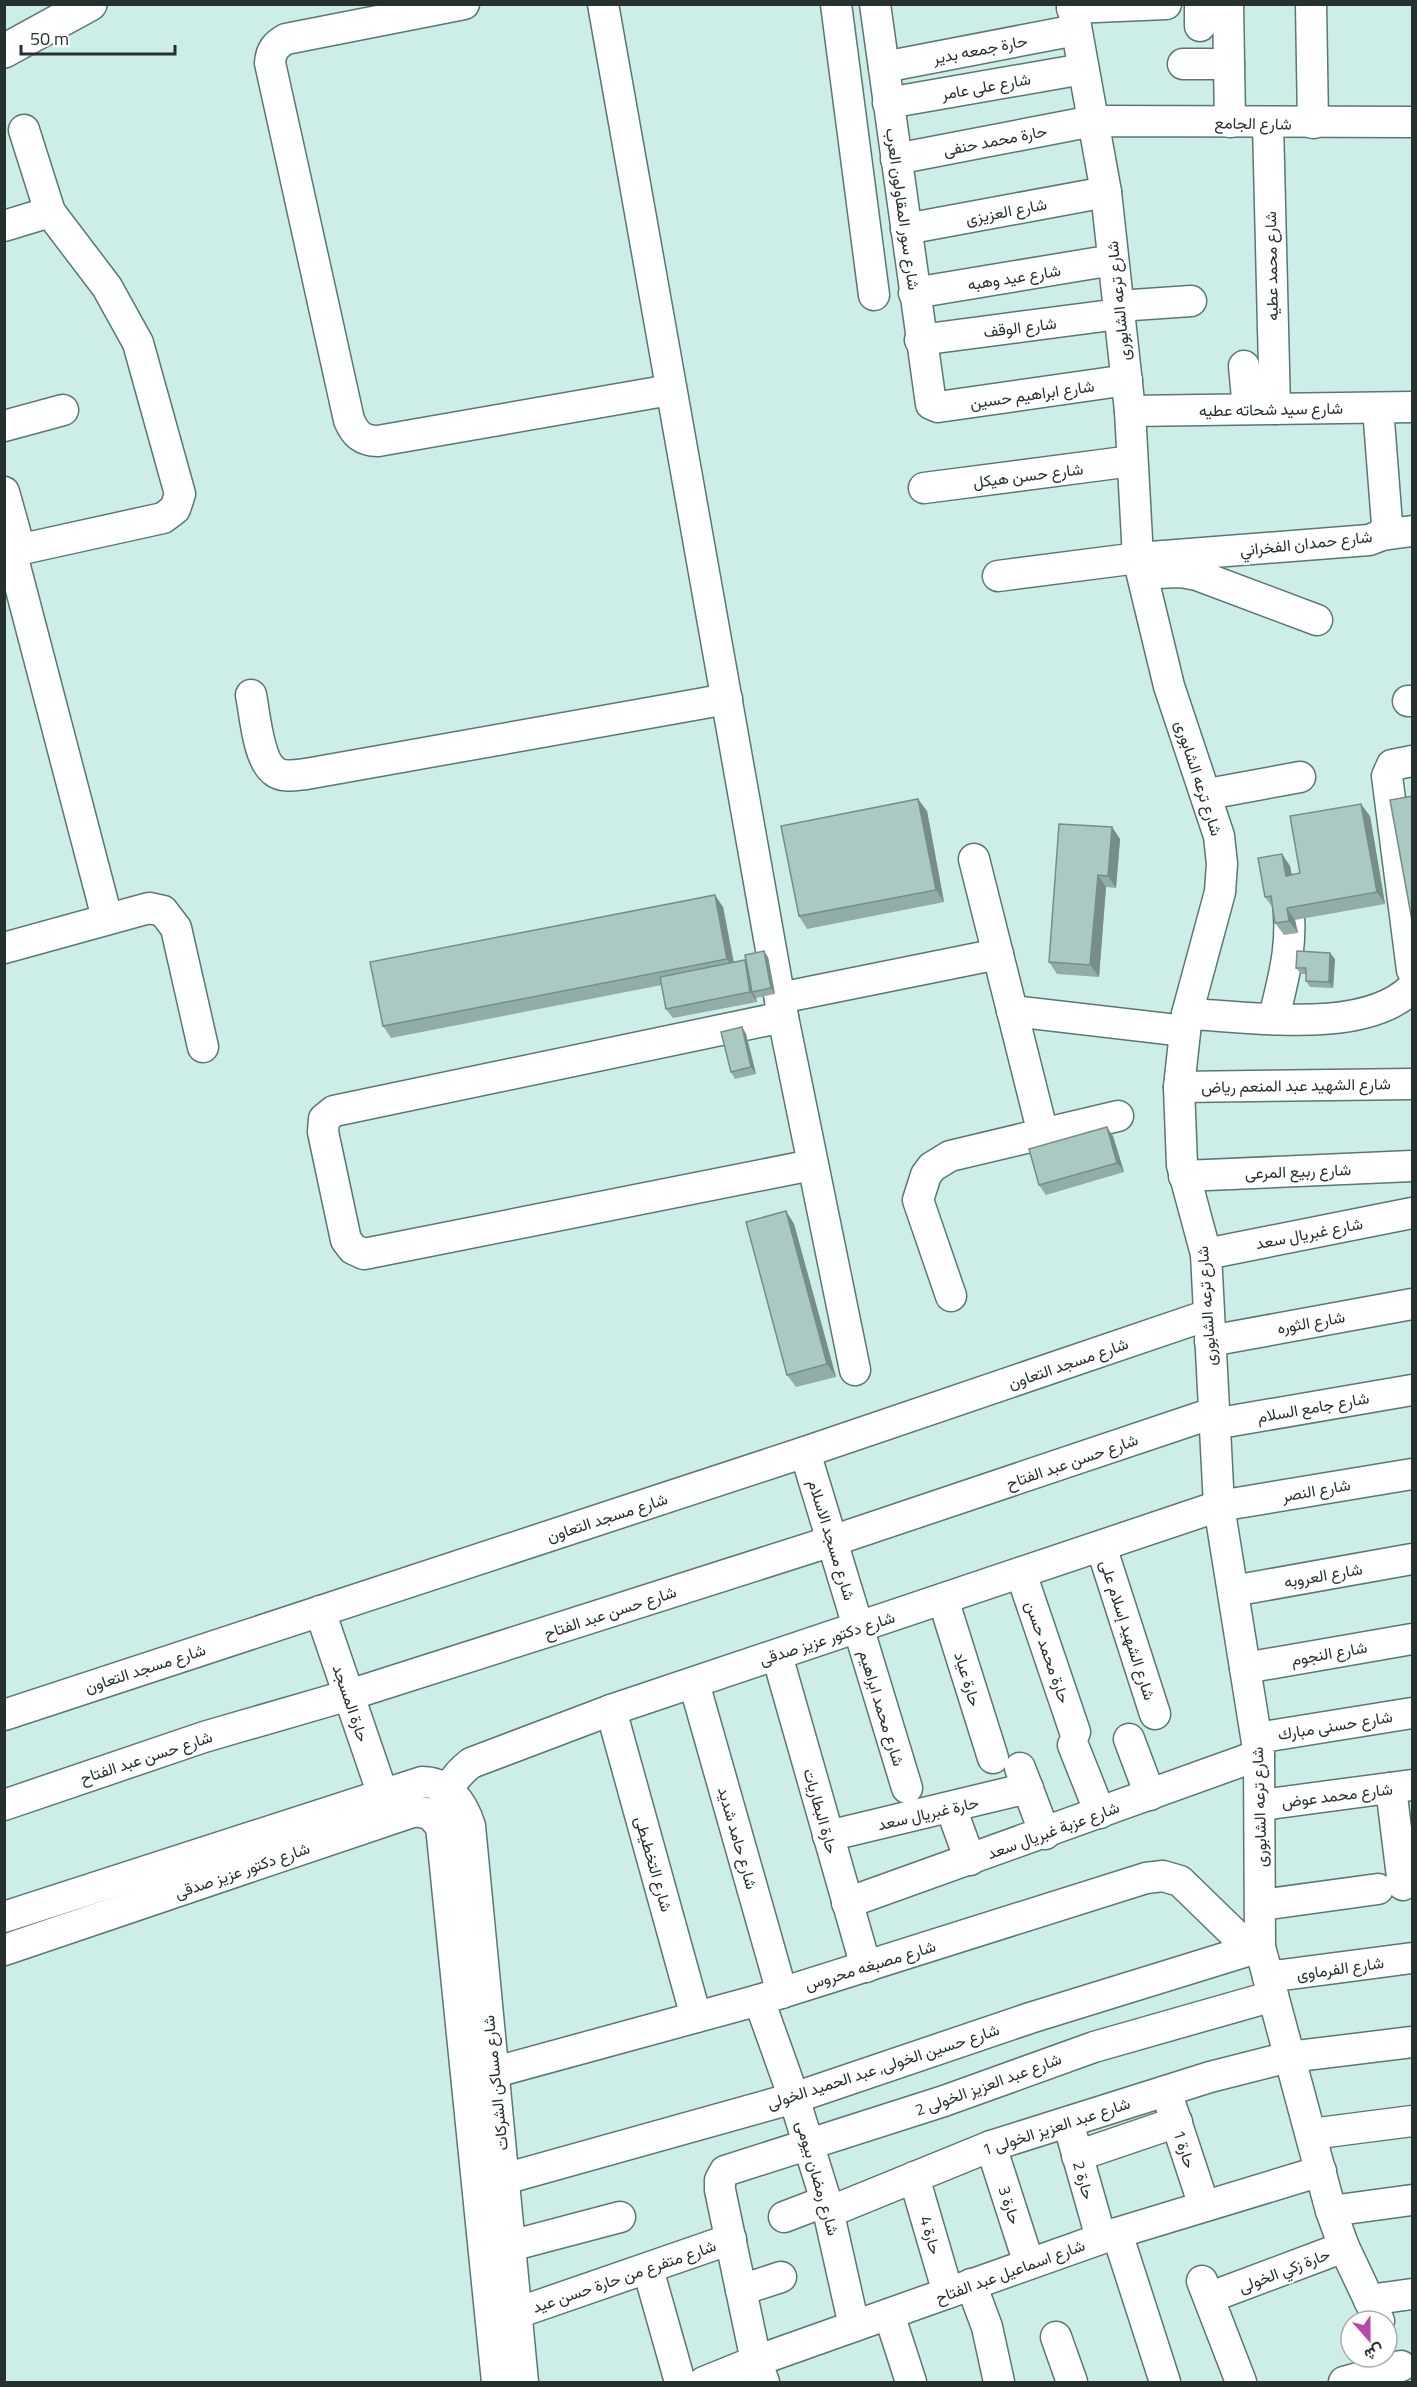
<svg xmlns="http://www.w3.org/2000/svg" width="1417" height="2387" font-family="'Titillium Web',Vazirmatn,sans-serif">
  <style>
    .lines { fill: none; stroke-linecap: round; stroke-linejoin: round }
    .minor-casing { stroke: #5a7772; stroke-width: 33 }
    .major-casing { stroke: #5a7772; stroke-width: 36 }
    .minor { stroke: #fff; stroke-width: 30 }
    .major { stroke: #fff; stroke-width: 33 }
    .wall { fill: #92ada8 }
    .shaded-wall { fill: #778d88 }
    .building { fill: #aac9c3; stroke: #778d88; stroke-width: 1.5 }
    .labels { text-anchor: middle; stroke-width: 4.5; stroke-linejoin: round; paint-order: stroke }
    .street-label { font-size: 16px; fill: #25312f; stroke: #fff }
  </style>
  <rect width="100%" height="100%" fill="#cdede8"/>
  <g class="lines">
    <!-- minor casing -->
    <g class="minor-casing">
      <g id="minor">
        <path d="M464,4L286,39C275,45 271,51 270,63L349,420C355,434 362,441 378,441L670,390"/>
        <path d="M603,4L783,1017L855,1370"/>
        <path d="M836,4L874,295"/>
        <path d="M875,4L931,404L938,407L1127,380"/>
        <path d="M1072,4L1106,192L1130,411L1138,558L1169,686L1219,836L1222,864L1220,892L1187,1014L1179,1087L1182,1165L1206,1254L1219,1506L1259,1755L1260,1947L1331,2211L1344,2247L1379,2321"/>
        <path d="M1200,4V26"/>
        <path d="M1228,4L1230,122"/>
        <path d="M1311,4L1313,123"/>
        <path d="M1072,8L1166,4"/>
        <path d="M1183,64H1229"/>
        <path d="M884,67L1076,30"/>
        <path d="M888,103L1083,69"/>
        <path d="M1268,123L1275,409"/>
        <path d="M896,159L1093,121L1412,122"/>
        <path d="M4,226L50,212"/>
        <path d="M906,229L1106,192"/>
        <path d="M914,293L1113,260"/>
        <path d="M1118,306L1191,301"/>
        <path d="M920,340L1119,314"/>
        <path d="M1244,366L1248,409"/>
        <path d="M1130,411L1412,407"/>
        <path d="M4,426L63,410"/>
        <path d="M924,488L1132,461"/>
        <path d="M4,492L20,549"/>
        <path d="M1382,535L1412,531"/>
        <path d="M11,551L107,918"/>
        <path d="M4,553L163,518L175,509L180,494L138,343L107,287L50,212L24,130"/>
        <path d="M1155,573L1181,572L1197,575L1317,620"/>
        <path d="M998,576L1138,558L1369,540L1382,535L1387,524L1378,408"/>
        <path d="M251,695C255,715 258,759 274,771C282,778 297,775 306,774L727,699"/>
        <path d="M1408,701H1412"/>
        <path d="M1412,761L1392,765L1387,776L1412,970"/>
        <path d="M1208,794L1300,777"/>
        <path d="M974,859L1043,1134"/>
        <path d="M4,948L149,908L163,911L176,928L203,1047"/>
        <path d="M780,998L998,954"/>
        <path d="M1012,1011L1185,1031"/>
        <path d="M1187,1014C1251,1016 1364,1036 1412,988"/>
        <path d="M783,1017L334,1111L324,1119L323,1132L346,1240L353,1249L364,1254L812,1165"/>
        <path d="M1274,1017C1285,973 1294,940 1287,894"/>
        <path d="M1179,1087L1412,1084"/>
        <path d="M1184,1176L1412,1166"/>
        <path d="M1206,1254L1412,1213"/>
        <path d="M951,1296L918,1200L926,1175L932,1167L950,1156L1118,1116"/>
        <path d="M1210,1341L1412,1304"/>
        <path d="M1214,1424L1412,1390"/>
        <path d="M805,1452L907,1788"/>
        <path d="M1101,1546L1155,1714"/>
        <path d="M1021,1573L1075,1732"/>
        <path d="M1233,1591L1412,1559"/>
        <path d="M943,1599L993,1758"/>
        <path d="M320,1611L383,1795"/>
        <path d="M777,1655L866,1967"/>
        <path d="M1245,1668L1412,1639"/>
        <path d="M694,1683L782,1993"/>
        <path d="M611,1710L696,2017"/>
        <path d="M4,1715L805,1452L1208,1315"/>
        <path d="M1257,1738L1412,1713"/>
        <path d="M1129,1739L1150,1795"/>
        <path d="M1073,1745L1100,1813"/>
        <path d="M1020,1768L1045,1834"/>
        <path d="M1391,1788L1403,1885"/>
        <path d="M4,1805L204,1737L349,1695L832,1541L1213,1413"/>
        <path d="M1261,1805L1412,1785"/>
        <path d="M951,1808L970,1860"/>
        <path d="M828,1836L1028,1788"/>
        <path d="M847,1903L1259,1755"/>
        <path d="M1261,1905L1378,1889"/>
        <path d="M4,1917L422,1782C448,1782 463,1803 470,1826L523,2382"/>
        <path d="M4,1950L415,1811L430,1814L441,1826"/>
        <path d="M1268,1977L1412,1958"/>
        <path d="M759,2000L794,2098L826,2201L854,2326"/>
        <path d="M477,2077L759,2000L1146,1878L1163,1876L1180,1881L1250,1949"/>
        <path d="M1166,2091L1204,2206"/>
        <path d="M1068,2122L1101,2238"/>
        <path d="M1311,2134L1412,2121"/>
        <path d="M991,2146L1029,2264"/>
        <path d="M1077,2156L1177,2122"/>
        <path d="M914,2177L948,2293"/>
        <path d="M504,2179L794,2098L1030,2018L1260,1947"/>
        <path d="M1331,2211L1412,2200"/>
        <path d="M829,2212L991,2146L1210,2077L1289,2057L1412,2042"/>
        <path d="M784,2217L826,2201"/>
        <path d="M1117,2233L1165,2382"/>
        <path d="M510,2246L620,2217"/>
        <path d="M648,2269L680,2382"/>
        <path d="M1202,2281L1241,2382"/>
        <path d="M971,2284L987,2327L999,2382"/>
        <path d="M741,2290L781,2277"/>
        <path d="M1224,2292L1344,2247"/>
        <path d="M1369,2300L1412,2294"/>
        <path d="M517,2313L731,2239"/>
        <path d="M889,2314L911,2382"/>
        <path d="M1056,2337L1072,2382"/>
        <path d="M497,2382L441,1826C441,1799 450,1779 471,1763L611,1710L1219,1506L1412,1474"/>
        <path d="M704,2382L756,2361L1117,2233L1321,2171"/>
        <path d="M764,2382L756,2361L720,2190V2180L725,2171L944,2101L1094,2047L1273,1996"/>
        <path d="M1344,2382L1401,2366"/>
      </g>
    </g>
    <!-- major casing -->
    <g class="major-casing">
      <path id="major" d="M4,51L90,4"/>
    </g>
    <!-- minor -->
    <use href="#minor" class="minor"/>
    <!-- major -->
    <use href="#major" class="major"/>
  </g>
  <!-- wall -->
  <g class="wall">
    <path d="M927,811L944,902L807,929L799,916Z"/>
    <path d="M1370,816L1385,904L1295,920L1298,933L1284,935L1275,923L1273,908L1265,897L1282,854L1290,866L1292,875L1300,873Z"/>
    <path d="M1112,827L1120,839L1116,888L1106,887L1099,977L1057,974L1049,962Z"/>
    <path d="M723,907L734,962L747,963L768,957L775,994L756,998L757,1002L673,1018L666,1009L662,985L391,1038L383,1026Z"/>
    <path d="M1335,959L1333,988L1310,987L1306,981V974H1301L1296,968Z"/>
    <path d="M742,1027L746,1034L756,1074L735,1079L731,1072Z"/>
    <path d="M1113,1136L1124,1172L1046,1195L1039,1185Z"/>
    <path d="M786,1211L794,1224L836,1377L796,1387L787,1375Z"/>
  </g>
  <!-- shaded-wall -->
  <g class="shaded-wall">
    <path d="M918,799L927,811L944,902L936,890Z"/>
    <path d="M1361,804L1370,816L1385,904L1377,892Z"/>
    <path d="M1112,827L1120,839L1116,888L1108,876Z"/>
    <path d="M1282,854L1290,866L1294,888L1286,876Z"/>
    <path d="M1098,875L1106,887L1099,977L1090,965Z"/>
    <path d="M715,895L723,907L735,971L727,959Z"/>
    <path d="M1287,908L1295,920L1298,933L1289,921Z"/>
    <path d="M764,951L768,957L775,994L771,988Z"/>
    <path d="M1330,953L1335,959L1333,988L1329,982Z"/>
    <path d="M745,960L751,969L752,992L756,998L757,1002L750,992Z"/>
    <path d="M742,1027L746,1034L756,1074L751,1067Z"/>
    <path d="M1107,1127L1113,1136L1124,1172L1117,1163Z"/>
    <path d="M786,1211L794,1224L836,1377L827,1364Z"/>
  </g>
  <!-- building -->
  <g class="building">
    <path d="M1413,796V926L1390,800Z"/>
    <path d="M918,799L936,890L799,916L781,826Z"/>
    <path d="M1361,804L1377,892L1287,908L1289,921L1275,923L1271,896L1265,897L1258,858L1282,854L1286,876L1300,873L1290,816Z"/>
    <path d="M1059,824L1112,827L1108,876L1098,875L1090,965L1049,962Z"/>
    <path d="M715,895L727,959L383,1026L370,962Z"/>
    <path d="M764,951L771,988L752,992L745,955Z"/>
    <path d="M1297,951L1330,953L1329,982L1306,981V968H1296Z"/>
    <path d="M745,960L750,992L666,1009L660,977Z"/>
    <path d="M742,1027L751,1067L731,1072L721,1032Z"/>
    <path d="M1107,1127L1117,1163L1039,1185L1029,1149Z"/>
    <path d="M786,1211L827,1364L787,1375L746,1222Z"/>
  </g>
  <g class="labels">
    <!-- street labels -->
    <g class="street-label">
      <text transform="translate(980 49) rotate(-11)" y="6">حارة جمعه بدير</text>
      <text transform="translate(986 86) rotate(-10)" y="6">شارع على عامر</text>
      <text transform="translate(1253 123) rotate(1)" y="6">شارع الجامع</text>
      <text transform="translate(995 140) rotate(-11)" y="6">حارة محمد حنفى</text>
      <text transform="translate(903 209) rotate(82)" y="6">شارع سور المقاولون العرب</text>
      <text transform="translate(1006 211) rotate(-11)" y="6">شارع العزيزى</text>
      <text transform="translate(1271 266) rotate(-91)" y="6">شارع محمد عطيه</text>
      <text transform="translate(1014 277) rotate(-9)" y="6">شارع عيد وهبه</text>
      <text transform="translate(1118 301) rotate(-96)" y="6">شارع ترعه الشابورى</text>
      <text transform="translate(1020 327) rotate(-7)" y="6">شارع الوقف</text>
      <text transform="translate(1032 394) rotate(-8)" y="6">شارع ابراهيم حسين</text>
      <text transform="translate(1271 409) rotate(-1)" y="6">شارع سيد شحاته عطيه</text>
      <text transform="translate(1028 475) rotate(-7)" y="6">شارع حسن هيكل</text>
      <text transform="translate(1306 543) rotate(-6)" y="6">شارع حمدان الفخراني</text>
      <text transform="translate(1199 778) rotate(72)" y="6">شارع ترعه الشابورى</text>
      <text transform="translate(1296 1085) rotate(-1)" y="6">شارع الشهيد عبد المنعم رياض</text>
      <text transform="translate(1298 1171) rotate(-2)" y="6">شارع ربيع المرعى</text>
      <text transform="translate(1309 1233) rotate(-11)" y="6">شارع غبريال سعد</text>
      <text transform="translate(1206 1306) rotate(-94)" y="6">شارع ترعه الشابورى</text>
      <text transform="translate(1311 1322) rotate(-10)" y="6">شارع الثوره</text>
      <text transform="translate(1068 1363) rotate(-19)" y="6">شارع مسجد التعاون</text>
      <text transform="translate(1313 1407) rotate(-10)" y="6">شارع جامع السلام</text>
      <text transform="translate(1072 1461) rotate(-19)" y="6">شارع حسن عبد الفتاح</text>
      <text transform="translate(1316 1490) rotate(-10)" y="6">شارع النصر</text>
      <text transform="translate(607 1517) rotate(-18)" y="6">شارع مسجد التعاون</text>
      <text transform="translate(832 1540) rotate(73)" y="6">شارع مسجد الاسلام</text>
      <text transform="translate(1323 1575) rotate(-10)" y="6">شارع العروبه</text>
      <text transform="translate(610 1612) rotate(-18)" y="6">شارع حسن عبد الفتاح</text>
      <text transform="translate(1128 1630) rotate(72)" y="6">شارع الشهيد إسلام على</text>
      <text transform="translate(827 1638) rotate(-18)" y="6">شارع دكتور عزيز صدقى</text>
      <text transform="translate(1048 1652) rotate(71)" y="6">حارة محمد حسن</text>
      <text transform="translate(1329 1653) rotate(-10)" y="6">شارع النجوم</text>
      <text transform="translate(145 1668) rotate(-18)" y="6">شارع مسجد التعاون</text>
      <text transform="translate(968 1679) rotate(73)" y="6">حارة عياد</text>
      <text transform="translate(351 1703) rotate(71)" y="6">حارة المسجد</text>
      <text transform="translate(882 1708) rotate(73)" y="6">شارع محمد ابراهيم</text>
      <text transform="translate(1335 1725) rotate(-9)" y="6">شارع حسنى مبارك</text>
      <text transform="translate(146 1757) rotate(-18)" y="6">شارع حسن عبد الفتاح</text>
      <text transform="translate(1337 1795) rotate(-7)" y="6">شارع محمد عوض</text>
      <text transform="translate(1259 1807) rotate(-92)" y="6">شارع ترعه الشابورى</text>
      <text transform="translate(821 1811) rotate(74)" y="6">حارة البطاريات</text>
      <text transform="translate(928 1813) rotate(-13)" y="6">حارة غبريال سعد</text>
      <text transform="translate(1053 1830) rotate(-20)" y="6">شارع عزبة غبريال سعد</text>
      <text transform="translate(738 1838) rotate(74)" y="6">شارع حامد شديد</text>
      <text transform="translate(654 1864) rotate(74)" y="6">شارع التخطيطى</text>
      <text transform="translate(242 1870) rotate(-19)" y="6">شارع دكتور عزيز صدقى</text>
      <text transform="translate(870 1965) rotate(-17)" y="6">شارع مصبغه محروس</text>
      <text transform="translate(1340 1968) rotate(-8)" y="6">شارع الفرماوى</text>
      <text transform="translate(883 2066) rotate(-18)" y="6">شارع حسين الخولى, عبد الحميد الخولى</text>
      <text transform="translate(495 2083) rotate(-96)" y="6">شارع مساكن الشركات</text>
      <text transform="translate(988 2084) rotate(-20)" y="6">شارع عبد العزيز الخولى 2</text>
      <text transform="translate(1056 2126) rotate(-18)" y="6">شارع عبد العزيز الخولى 1</text>
      <text transform="translate(1185 2149) rotate(72)" y="6">حارة 1</text>
      <text transform="translate(818 2178) rotate(74)" y="6">شارع رمضان بيومى</text>
      <text transform="translate(1084 2180) rotate(74)" y="6">حارة 2</text>
      <text transform="translate(1010 2205) rotate(72)" y="6">حارة 3</text>
      <text transform="translate(931 2235) rotate(74)" y="6">حارة 4</text>
      <text transform="translate(1284 2270) rotate(-21)" y="6">حارة زكي الخولى</text>
      <text transform="translate(1010 2271) rotate(-20)" y="6">شارع اسماعيل عبد الفتاح</text>
      <text transform="translate(624 2276) rotate(-19)" y="6">شارع متفرع من حارة حسن عيد</text>
    </g>
  </g>
  <!-- border -->
  <rect width="1417" height="2387" fill="none" stroke="#25312f" stroke-width="12"/>
  <!-- north arrow -->
  <g transform="translate(1369 2339) rotate(159)"><circle r="28" fill="#ffffff" stroke="#a8adac" stroke-width="1.5"/>
  <path d="M0-4.5L10 22L0 15L-10 22Z" fill="#b849a7"/>
  <text y="-9" font-size="16" font-weight="bold" text-anchor="middle" fill="#25312f">ش</text>
  </g>
  <!-- scale -->
  <path d="M21 45v9h154v-9" fill="none" stroke="#25312f" stroke-width="3"/>
  <text x="30" y="45" font-size="18" fill="#25312f" stroke="#ffffff" stroke-width="4.5" paint-order="stroke">50 m</text>
</svg>
